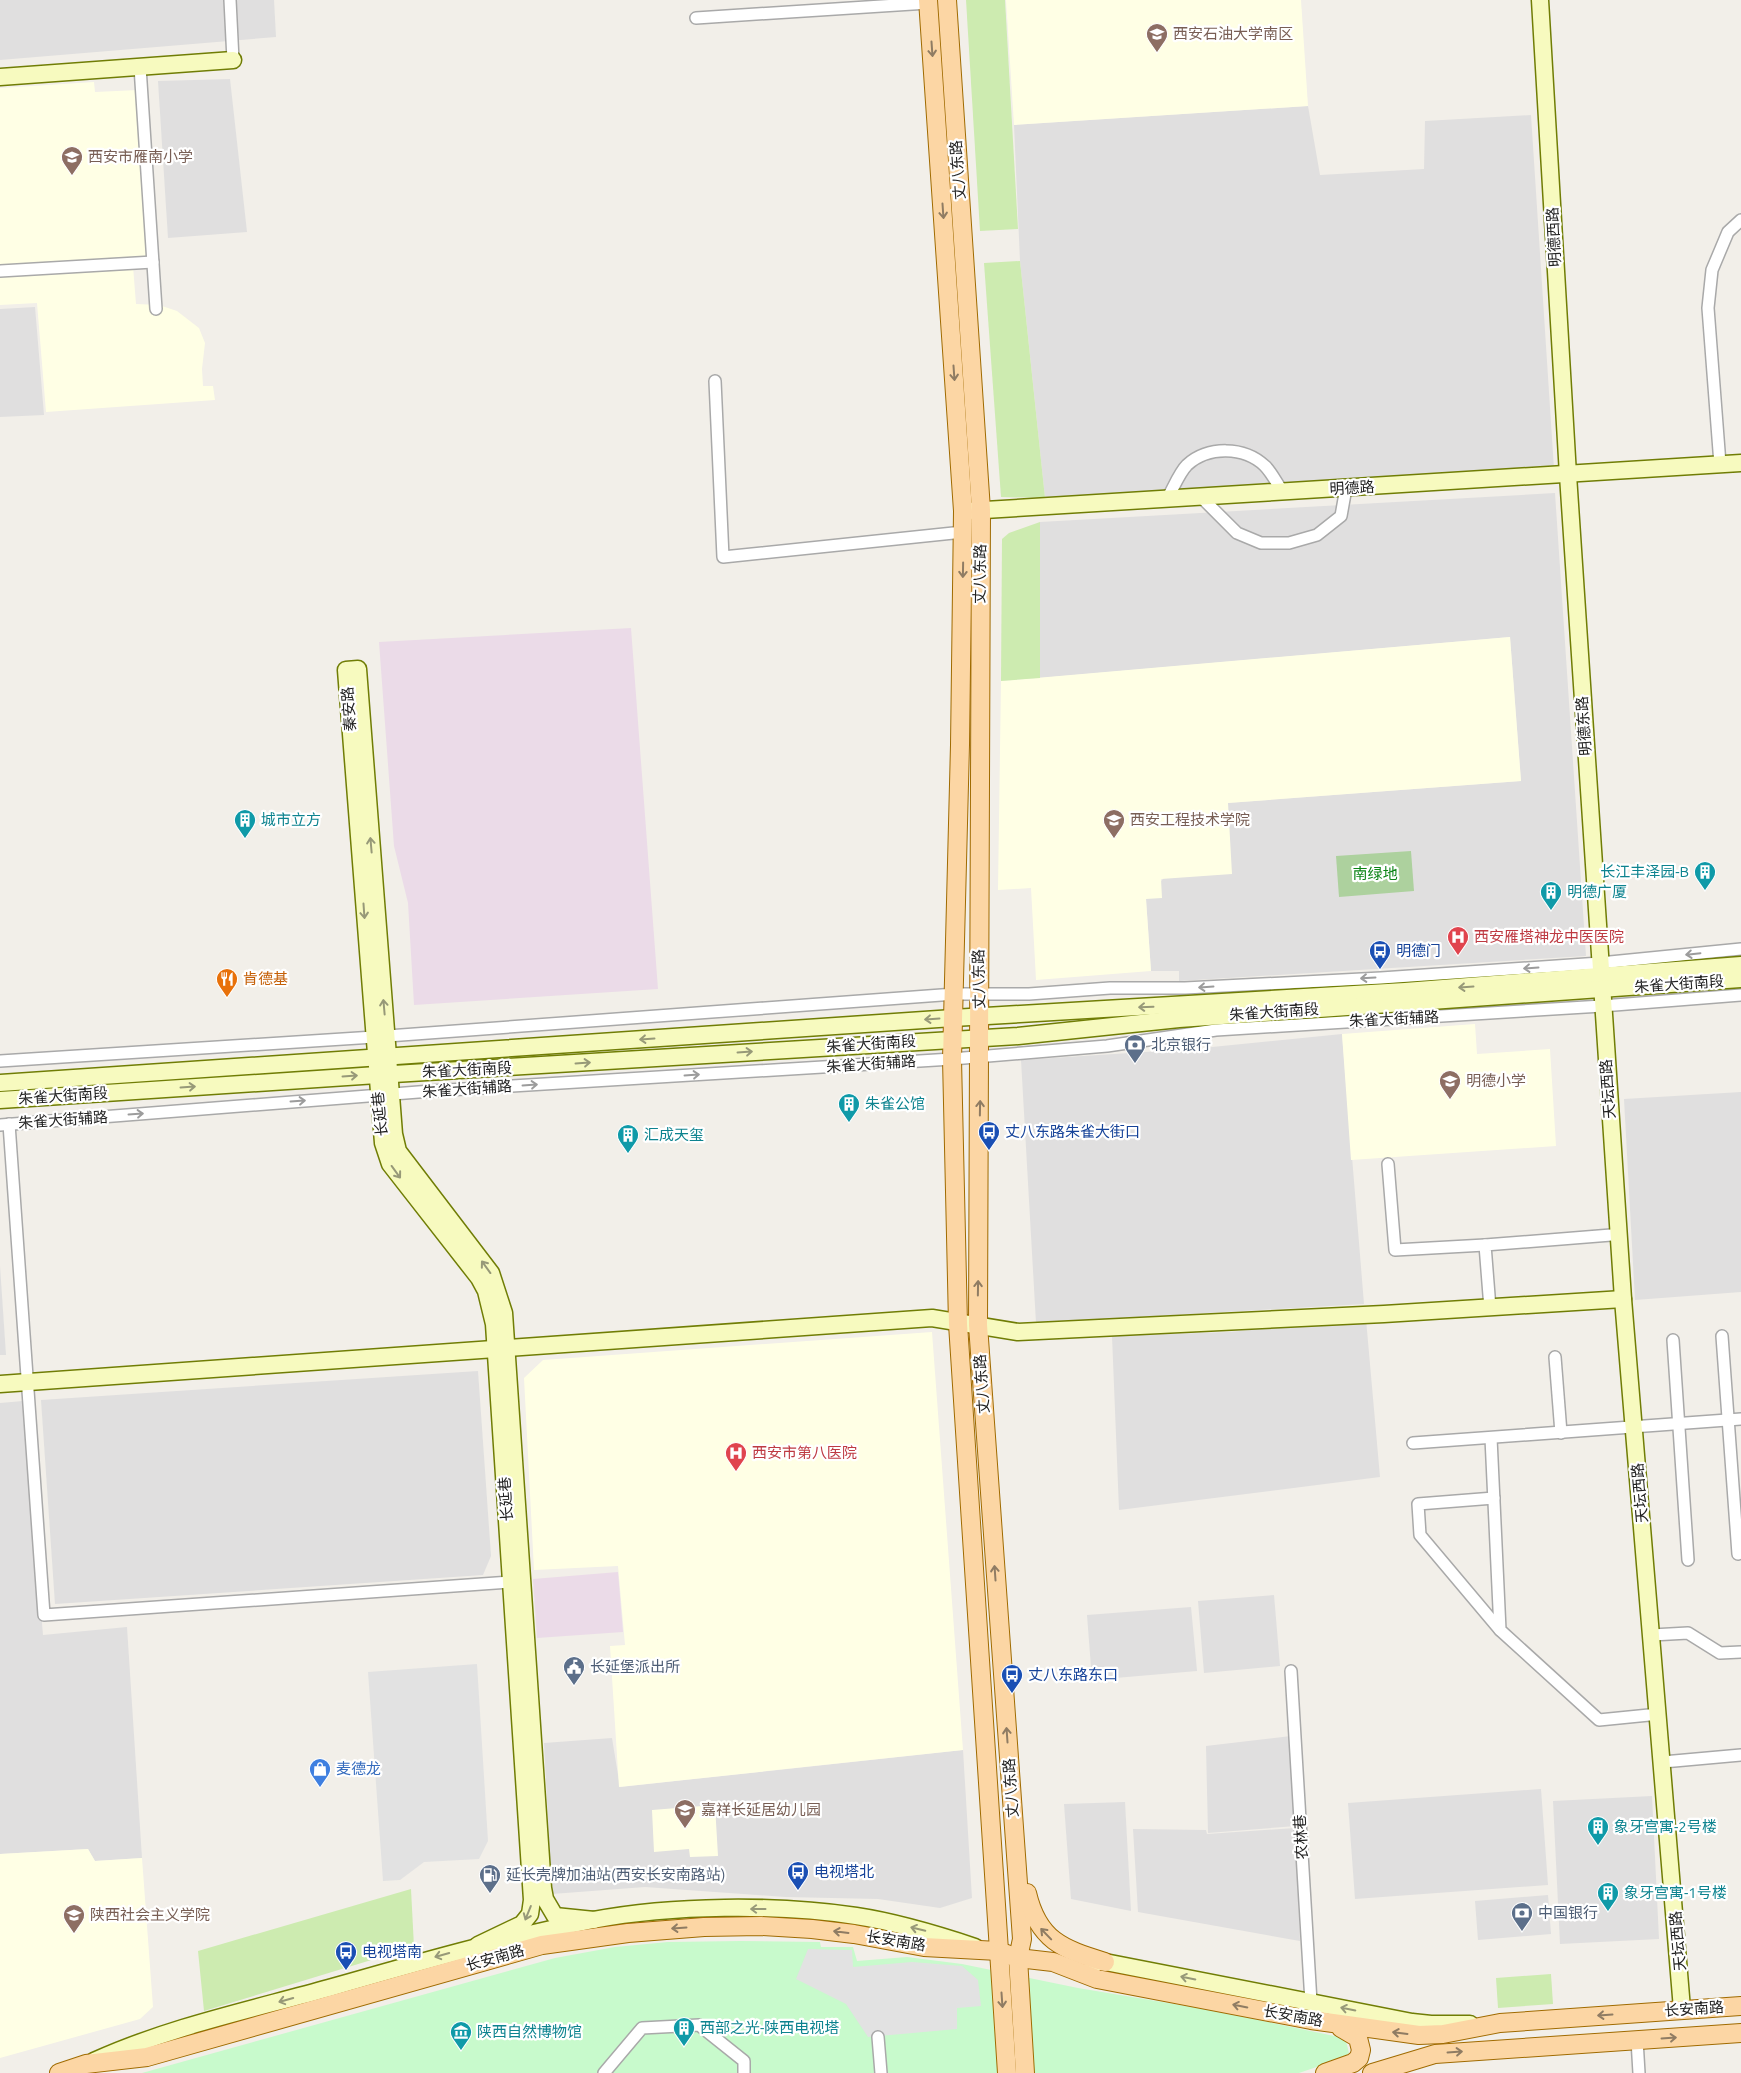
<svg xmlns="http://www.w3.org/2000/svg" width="1741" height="2073" font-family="Ubuntu,'Noto Sans SC',sans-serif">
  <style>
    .residential { fill: #e0dfdf }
    .industrial { fill: #ebdbe8 }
    .education { fill: #ffffe5 }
    .grass { fill: #cdebb0 }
    .forest { fill: #add19e }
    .park { fill: #c8facc }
    .parking { fill: #e2e2e2 }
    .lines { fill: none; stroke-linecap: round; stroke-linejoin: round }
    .street-casing { stroke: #a9a9a9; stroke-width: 14 }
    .secondary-casing { stroke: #707d05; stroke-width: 19 }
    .primary-casing { stroke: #a06b00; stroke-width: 20 }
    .street { stroke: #fff; stroke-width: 11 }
    .secondary { stroke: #f7fabf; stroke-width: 16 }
    .primary { stroke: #fcd6a4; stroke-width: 18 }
    .oneway { stroke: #8f7c63 }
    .oneway2 { stroke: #979978 }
    .oneway3 { stroke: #9c9c9c }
    .labels { text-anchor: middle; stroke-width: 4.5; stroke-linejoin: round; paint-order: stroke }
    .education-label { font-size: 15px; fill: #785e54; stroke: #fff; text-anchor: start }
    .street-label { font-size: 15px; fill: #222; stroke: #fff }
    .culture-label { font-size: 15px; fill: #0d838f; stroke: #fff; text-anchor: start }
    .park-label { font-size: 15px; fill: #0c8416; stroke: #fff }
    .health-label { font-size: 15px; fill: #be3a42; stroke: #fff; text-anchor: start }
    .transit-label { font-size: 15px; fill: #164399; stroke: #fff; text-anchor: start }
    .food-label { font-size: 15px; fill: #c56008; stroke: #fff; text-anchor: start }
    .service-label { font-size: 15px; fill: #4e5e75; stroke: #fff; text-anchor: start }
    .shop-label { font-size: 15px; fill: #366cbe; stroke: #fff; text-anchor: start }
  </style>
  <rect width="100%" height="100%" fill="#f2efe9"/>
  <!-- residential -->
  <g class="residential">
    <path d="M0,0H274L276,37L0,60Z"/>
    <path d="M230,79L247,232L168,238L158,81Z"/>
    <path d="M1308,106L1320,175L1424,169L1425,121L1531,115L1554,469L1045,498L1020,261L1014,125Z"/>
    <path d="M35,307L44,415L0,417V309Z"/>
    <path d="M1555,493L1586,956L1179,981V971H1151L1146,899L1227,803L1521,781L1510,637L1040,678V522Z"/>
    <path d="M1342,1034L1364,1304L1036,1323L1021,1060L1192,1049Z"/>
    <path d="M1741,1092V1292L1635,1300L1624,1099Z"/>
    <path d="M0,1266L6,1355H0Z"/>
    <path d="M1366,1319L1380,1477L1119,1510L1112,1336L1229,1332Z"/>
    <path d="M478,1371L491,1556L483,1575L55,1604L41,1400Z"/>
    <path d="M23,1401L43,1635L127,1627L142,1858L95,1861L88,1849L0,1854V1403Z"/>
    <path d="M1274,1595L1280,1666L1204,1673L1198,1601Z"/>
    <path d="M1191,1607L1197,1671L1092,1680L1087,1615Z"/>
    <path d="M1291,1736L1296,1826L1208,1833L1206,1746Z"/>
    <path d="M612,1738L620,1787L963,1750L972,1898L940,1908L878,1899L785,1897L645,1887L552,1894L544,1743Z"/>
    <path d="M1541,1789L1548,1885L1355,1899L1348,1803Z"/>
    <path d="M1652,1796L1659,1939L1560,1944L1553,1801Z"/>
    <path d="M1125,1802L1131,1911L1071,1899L1064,1804Z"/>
    <path d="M1295,1828L1300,1941L1138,1912L1133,1829L1206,1830L1207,1834Z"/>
    <path d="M1548,1895L1551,1934L1478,1940L1475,1901Z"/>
  </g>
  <!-- industrial -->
  <g class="industrial">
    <path d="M631,628L658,989L414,1005L408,903L394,846L379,642Z"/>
    <path d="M618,1572L623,1632L537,1638L533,1579Z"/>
  </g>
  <!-- education -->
  <g class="education">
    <path d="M1006,0H1301L1308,106L1014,125Z"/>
    <path d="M94,82L95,92L138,90L149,259L0,268V88Z"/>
    <path d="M133,266L136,304L159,305L177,311L199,328L205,343L202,369L203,386H213L215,400L46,412L37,303L0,305V273Z"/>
    <path d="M1510,637L1521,781L1228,803L1232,874L1161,879L1162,898L1146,899L1151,971L1036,980L1031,888L998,890L1001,681Z"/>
    <path d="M1475,1024L1477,1054L1550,1049L1556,1146L1351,1160L1342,1034Z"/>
    <path d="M932,1332L963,1750L619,1787L610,1646L625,1645L618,1566L534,1570L524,1378L543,1360Z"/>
    <path d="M715,1805L718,1856L690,1857L689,1849L654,1852L652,1810Z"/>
    <path d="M88,1849L95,1861L142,1858L153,2007L140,2019L0,2058V1854Z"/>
  </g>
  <!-- grass -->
  <g class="grass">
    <path d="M966,0H1005L1018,229L980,231Z"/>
    <path d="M1020,261L1045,498L1001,497L984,263Z"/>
    <path d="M1040,522V678L1001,681L1002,539L1009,533Z"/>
    <path d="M411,1889L414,1947L204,2011L198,1951Z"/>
    <path d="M1551,1974L1553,2004L1498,2008L1496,1978Z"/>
  </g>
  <!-- forest -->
  <path class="forest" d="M1411,851L1414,891L1339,897L1336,856Z"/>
  <!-- park -->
  <path class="park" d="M741,1941L820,1942L821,1947H853L857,1961L907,1957L962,1964L1078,1988L1216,2011L1339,2037L1346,2041L1349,2053L1343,2058L1299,2073H142L555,1958L615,1947L668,1942Z"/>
  <!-- parking -->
  <g class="parking">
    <path d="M477,1664L488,1841L479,1859L424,1862L400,1880L383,1881L368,1672Z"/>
    <path d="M808,1949L852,1950L853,1967L912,1962L962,1966L978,1980L981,2006L957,2008V2029L868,2037L846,2004L796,1979Z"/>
  </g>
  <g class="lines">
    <!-- street casing -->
    <g class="street-casing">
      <g id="street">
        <path d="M230,0L233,60"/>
        <path d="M696,18L928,3"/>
        <path d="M140,67L156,309"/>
        <path d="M0,271L153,262"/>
        <path d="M715,381L723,557L963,532"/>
        <path d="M1720,464L1708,308L1712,270L1728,232L1741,220"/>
        <path d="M1201,497L1237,533L1261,543H1289L1317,535L1341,516L1346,488"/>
        <path d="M1167,499C1173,489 1179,473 1187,465C1208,446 1244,446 1265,466C1272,473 1277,484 1283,492"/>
        <path d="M0,1061L374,1037L955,994H1029L1110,988H1185L1381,978L1600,963L1741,949"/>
        <path d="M9,1124L44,1615L511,1582"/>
        <path d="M0,1125L431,1091L952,1059L1107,1046L1216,1030L1602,1006L1741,995"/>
        <path d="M1388,1164L1395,1250L1485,1245"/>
        <path d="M1490,1308L1485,1245L1611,1235"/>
        <path d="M1722,1336L1738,1554"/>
        <path d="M1673,1340L1688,1560"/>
        <path d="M1555,1357L1561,1433"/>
        <path d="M1491,1438L1500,1630L1599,1720L1659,1714"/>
        <path d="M1413,1443L1741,1419"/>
        <path d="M1494,1498L1418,1504L1420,1535L1500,1630"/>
        <path d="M1652,1635L1688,1633L1720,1653L1741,1652"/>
        <path d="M1291,1671L1311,2002"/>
        <path d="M1663,1762L1741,1755"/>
        <path d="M878,2037L881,2073"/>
        <path d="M1637,2040L1639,2073"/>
        <path d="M604,2073L642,2028L699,2025L744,2061V2073"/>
      </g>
    </g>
    <!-- secondary casing -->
    <g class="secondary-casing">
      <g id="secondary">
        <path d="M1540,0L1568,475L1623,1299L1682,2009"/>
        <path d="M0,77L233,60"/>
        <path d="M968,511L1741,463"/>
        <path d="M0,1083L953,1018L1405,991L1741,965"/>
        <path d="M0,1100L377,1075L1018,1036L1179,1019L1741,979"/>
        <path d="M0,1384L932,1318L1018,1332L1384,1314L1623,1299"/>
        <path d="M478,1945L522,1924L530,1914L532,1900L494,1324L486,1291L479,1278L390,1164L383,1143L346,670L358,669L394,1134L398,1151L491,1273L504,1313L543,1888L545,1899L555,1916L594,1920"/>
        <path d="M1093,1962H1105L1412,2022L1431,2024H1470"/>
        <path d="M94,2061C169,2027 250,2010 329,1988C416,1963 504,1938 593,1920C672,1905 777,1904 856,1916C896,1922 936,1934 975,1947"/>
      </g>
    </g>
    <!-- primary casing -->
    <g class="primary-casing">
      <g id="primary">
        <path d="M928,0L963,511L960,745L952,1059L958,1324L1007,2073"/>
        <path d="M947,0L981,510L978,1325L1022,1939L1018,1958L1025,2073"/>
        <path d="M1027,1893C1038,1940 1062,1949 1105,1962"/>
        <path d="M59,2073L86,2064L147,2057L542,1945L628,1933L704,1927L761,1926L812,1929L854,1934L924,1947L998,1951L1018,1958L1053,1962L1097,1979L1311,2020L1419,2035L1443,2034L1500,2023L1741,2006"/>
        <path d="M1325,2073L1353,2063L1359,2058L1361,2050L1358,2038L1341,2028"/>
        <path d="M1372,2073L1435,2054L1741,2033"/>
      </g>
    </g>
    <!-- street -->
    <use href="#street" class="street"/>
    <!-- secondary -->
    <use href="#secondary" class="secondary"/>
    <!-- primary -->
    <use href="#primary" class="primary"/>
  </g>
  <!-- one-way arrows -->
  <defs><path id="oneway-shaft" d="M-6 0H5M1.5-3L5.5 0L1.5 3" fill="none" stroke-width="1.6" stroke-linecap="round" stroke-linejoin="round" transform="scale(1.25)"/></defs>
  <g class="oneway">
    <use href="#oneway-shaft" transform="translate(932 49) rotate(86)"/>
    <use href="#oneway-shaft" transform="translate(943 211) rotate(86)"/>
    <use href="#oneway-shaft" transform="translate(954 373) rotate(86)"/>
    <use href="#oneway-shaft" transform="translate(963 570) rotate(91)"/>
    <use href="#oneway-shaft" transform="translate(980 1108) rotate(-89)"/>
    <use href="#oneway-shaft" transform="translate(978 1288) rotate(-89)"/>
    <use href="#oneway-shaft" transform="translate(995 1573) rotate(-94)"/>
    <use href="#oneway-shaft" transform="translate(1007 1735) rotate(-94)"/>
    <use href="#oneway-shaft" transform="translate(679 1928) rotate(176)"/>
    <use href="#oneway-shaft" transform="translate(841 1932) rotate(-173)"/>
    <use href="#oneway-shaft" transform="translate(1046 1934) rotate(-134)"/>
    <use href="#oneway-shaft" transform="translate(1002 2000) rotate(86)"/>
    <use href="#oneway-shaft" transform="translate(1240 2006) rotate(-169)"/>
    <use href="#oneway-shaft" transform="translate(1605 2015) rotate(176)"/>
    <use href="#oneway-shaft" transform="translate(1400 2033) rotate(-173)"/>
    <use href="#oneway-shaft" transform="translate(1669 2038) rotate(-4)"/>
    <use href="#oneway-shaft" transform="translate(1455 2052) rotate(-4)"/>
  </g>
  <g class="oneway2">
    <use href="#oneway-shaft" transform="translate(371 845) rotate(-95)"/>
    <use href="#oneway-shaft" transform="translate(364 911) rotate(86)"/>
    <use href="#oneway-shaft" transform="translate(1466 987) rotate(176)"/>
    <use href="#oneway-shaft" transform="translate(384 1007) rotate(-95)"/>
    <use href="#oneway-shaft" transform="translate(1146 1007) rotate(178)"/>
    <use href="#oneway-shaft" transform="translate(932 1019) rotate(176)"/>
    <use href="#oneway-shaft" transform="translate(647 1039) rotate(176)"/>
    <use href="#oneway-shaft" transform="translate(745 1052) rotate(-4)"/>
    <use href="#oneway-shaft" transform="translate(583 1063) rotate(-4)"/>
    <use href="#oneway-shaft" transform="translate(350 1076) rotate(-4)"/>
    <use href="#oneway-shaft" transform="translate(188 1087) rotate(-4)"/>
    <use href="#oneway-shaft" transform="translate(396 1172) rotate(54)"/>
    <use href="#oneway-shaft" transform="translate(486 1267) rotate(-126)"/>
    <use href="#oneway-shaft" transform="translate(758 1909) rotate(-180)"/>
    <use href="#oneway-shaft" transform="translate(528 1913) rotate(112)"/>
    <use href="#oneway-shaft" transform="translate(918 1929) rotate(-167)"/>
    <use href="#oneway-shaft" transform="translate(442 1955) rotate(164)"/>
    <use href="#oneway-shaft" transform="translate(1188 1978) rotate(-169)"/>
    <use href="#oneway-shaft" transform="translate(286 2000) rotate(164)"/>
    <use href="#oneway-shaft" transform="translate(1348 2009) rotate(-169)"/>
  </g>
  <g class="oneway3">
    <use href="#oneway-shaft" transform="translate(1693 954) rotate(174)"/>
    <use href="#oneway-shaft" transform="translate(1531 968) rotate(176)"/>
    <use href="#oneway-shaft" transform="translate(1368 978) rotate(177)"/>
    <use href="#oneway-shaft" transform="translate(1206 987) rotate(176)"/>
    <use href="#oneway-shaft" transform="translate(692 1075) rotate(-4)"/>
    <use href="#oneway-shaft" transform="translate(530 1085) rotate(-4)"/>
    <use href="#oneway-shaft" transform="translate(298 1101) rotate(-4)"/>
    <use href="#oneway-shaft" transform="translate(136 1114) rotate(-4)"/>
  </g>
  <!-- icons -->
  <defs>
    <g id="university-pin" transform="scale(1.125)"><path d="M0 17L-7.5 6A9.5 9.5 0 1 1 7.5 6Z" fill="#8d6e63" stroke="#fff"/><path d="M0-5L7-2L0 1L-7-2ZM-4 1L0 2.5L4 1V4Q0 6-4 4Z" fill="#fff"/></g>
    <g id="school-pin" transform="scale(1.125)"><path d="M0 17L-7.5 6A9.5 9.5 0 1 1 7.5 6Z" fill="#8d6e63" stroke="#fff"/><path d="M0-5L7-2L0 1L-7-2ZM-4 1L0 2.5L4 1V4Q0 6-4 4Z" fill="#fff"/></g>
    <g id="building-pin" transform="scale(1.125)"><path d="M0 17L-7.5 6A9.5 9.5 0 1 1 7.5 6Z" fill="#0f9aa8" stroke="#fff"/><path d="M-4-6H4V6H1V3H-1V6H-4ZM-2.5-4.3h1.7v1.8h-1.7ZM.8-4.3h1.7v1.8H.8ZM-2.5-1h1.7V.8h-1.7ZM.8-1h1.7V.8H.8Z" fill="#fff"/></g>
    <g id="hospital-pin" transform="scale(1.125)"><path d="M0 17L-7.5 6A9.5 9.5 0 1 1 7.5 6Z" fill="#e0444e" stroke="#fff"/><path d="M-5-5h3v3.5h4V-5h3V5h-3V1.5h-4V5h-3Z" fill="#fff"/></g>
    <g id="bus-pin" transform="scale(1.125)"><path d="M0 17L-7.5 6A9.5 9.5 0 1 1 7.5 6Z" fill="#1a4fb4" stroke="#fff"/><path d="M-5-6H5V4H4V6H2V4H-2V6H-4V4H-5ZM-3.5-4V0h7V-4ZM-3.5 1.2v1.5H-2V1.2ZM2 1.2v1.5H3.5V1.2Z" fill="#fff"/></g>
    <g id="restaurant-pin" transform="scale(1.125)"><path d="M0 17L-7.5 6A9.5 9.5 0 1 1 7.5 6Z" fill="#e8710a" stroke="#fff"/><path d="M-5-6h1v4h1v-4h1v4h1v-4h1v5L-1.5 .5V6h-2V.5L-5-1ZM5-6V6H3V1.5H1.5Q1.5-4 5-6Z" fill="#fff"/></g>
    <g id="bank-pin" transform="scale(1.125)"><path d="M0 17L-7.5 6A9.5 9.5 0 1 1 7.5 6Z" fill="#5c6f8a" stroke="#fff"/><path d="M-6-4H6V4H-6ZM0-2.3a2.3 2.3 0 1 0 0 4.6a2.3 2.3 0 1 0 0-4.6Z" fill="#fff"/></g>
    <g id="civic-pin" transform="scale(1.125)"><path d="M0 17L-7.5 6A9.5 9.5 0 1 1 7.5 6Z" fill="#5c6f8a" stroke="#fff"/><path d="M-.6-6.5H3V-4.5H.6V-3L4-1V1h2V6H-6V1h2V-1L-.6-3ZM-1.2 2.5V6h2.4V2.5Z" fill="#fff"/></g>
    <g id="shop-pin" transform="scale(1.125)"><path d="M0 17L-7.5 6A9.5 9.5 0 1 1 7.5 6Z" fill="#3f7fe0" stroke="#fff"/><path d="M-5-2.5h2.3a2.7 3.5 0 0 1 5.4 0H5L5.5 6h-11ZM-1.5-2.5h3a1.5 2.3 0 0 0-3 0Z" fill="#fff"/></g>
    <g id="fuel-pin" transform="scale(1.125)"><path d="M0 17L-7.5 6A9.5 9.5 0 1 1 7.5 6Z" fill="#5c6f8a" stroke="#fff"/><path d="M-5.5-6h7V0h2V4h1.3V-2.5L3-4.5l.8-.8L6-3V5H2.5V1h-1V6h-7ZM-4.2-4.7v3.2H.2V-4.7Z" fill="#fff"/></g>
    <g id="museum-pin" transform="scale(1.125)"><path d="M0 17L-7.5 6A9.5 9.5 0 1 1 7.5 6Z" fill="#0f9aa8" stroke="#fff"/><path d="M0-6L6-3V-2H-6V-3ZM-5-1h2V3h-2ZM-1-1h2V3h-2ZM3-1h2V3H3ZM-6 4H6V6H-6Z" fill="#fff"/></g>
  </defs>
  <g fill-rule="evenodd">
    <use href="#university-pin" x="1157" y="34"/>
    <use href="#school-pin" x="72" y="157"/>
    <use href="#building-pin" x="245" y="820"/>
    <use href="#university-pin" x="1114" y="820"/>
    <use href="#building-pin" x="1705" y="872"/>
    <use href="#building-pin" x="1551" y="892"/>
    <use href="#hospital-pin" x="1458" y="937"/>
    <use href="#bus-pin" x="1380" y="951"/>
    <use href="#restaurant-pin" x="227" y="979"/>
    <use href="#bank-pin" x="1135" y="1045"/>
    <use href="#school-pin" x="1450" y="1081"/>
    <use href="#building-pin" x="849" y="1104"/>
    <use href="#bus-pin" x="989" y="1132"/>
    <use href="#building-pin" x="628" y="1135"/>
    <use href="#hospital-pin" x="736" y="1453"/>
    <use href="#civic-pin" x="574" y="1667"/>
    <use href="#bus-pin" x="1012" y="1675"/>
    <use href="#shop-pin" x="320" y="1769"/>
    <use href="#school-pin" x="685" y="1810"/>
    <use href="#building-pin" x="1598" y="1827"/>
    <use href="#bus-pin" x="798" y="1872"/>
    <use href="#fuel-pin" x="490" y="1875"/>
    <use href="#building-pin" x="1608" y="1893"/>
    <use href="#bank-pin" x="1522" y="1913"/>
    <use href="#school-pin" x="74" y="1915"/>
    <use href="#bus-pin" x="346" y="1952"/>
    <use href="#building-pin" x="684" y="2028"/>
    <use href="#museum-pin" x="461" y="2032"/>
  </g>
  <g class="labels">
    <!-- education labels -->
    <g class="education-label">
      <text x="1173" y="39">西安石油大学南区</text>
      <text x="88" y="162">西安市雁南小学</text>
      <text x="1130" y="825">西安工程技术学院</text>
      <text x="1466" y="1086">明德小学</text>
      <text x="701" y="1815">嘉祥长延居幼儿园</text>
      <text x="90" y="1920">陕西社会主义学院</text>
    </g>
    <!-- street labels -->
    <g class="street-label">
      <text transform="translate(958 170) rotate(-94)" y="5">丈八东路</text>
      <text transform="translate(1554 237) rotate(-93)" y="5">明德西路</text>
      <text transform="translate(1352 488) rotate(-3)" y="5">明德路</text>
      <text transform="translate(980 574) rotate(-89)" y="5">丈八东路</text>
      <text transform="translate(349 709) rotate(-94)" y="5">秦安路</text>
      <text transform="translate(1584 726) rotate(-94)" y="5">明德东路</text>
      <text transform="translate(979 979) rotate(-91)" y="5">丈八东路</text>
      <text transform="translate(1679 984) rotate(-4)" y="5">朱雀大街南段</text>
      <text transform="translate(1274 1012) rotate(-4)" y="5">朱雀大街南段</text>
      <text transform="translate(1394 1019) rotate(-3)" y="5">朱雀大街辅路</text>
      <text transform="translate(871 1044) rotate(-4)" y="5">朱雀大街南段</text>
      <text transform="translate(871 1064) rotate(-4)" y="5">朱雀大街辅路</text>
      <text transform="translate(467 1070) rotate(-3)" y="5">朱雀大街南段</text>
      <text transform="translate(467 1089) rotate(-4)" y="5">朱雀大街辅路</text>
      <text transform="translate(1608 1089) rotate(-94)" y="5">天坛西路</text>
      <text transform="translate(63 1096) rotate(-4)" y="5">朱雀大街南段</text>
      <text transform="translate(380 1114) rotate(-96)" y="5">长延巷</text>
      <text transform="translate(63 1120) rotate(-4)" y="5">朱雀大街辅路</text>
      <text transform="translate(982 1384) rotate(-94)" y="5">丈八东路</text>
      <text transform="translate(1640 1493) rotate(-95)" y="5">天坛西路</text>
      <text transform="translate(506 1499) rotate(-94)" y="5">长延巷</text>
      <text transform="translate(1011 1788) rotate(-94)" y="5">丈八东路</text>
      <text transform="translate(1301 1837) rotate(-93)" y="5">农林巷</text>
      <text transform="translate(896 1941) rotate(9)" y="5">长安南路</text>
      <text transform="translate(1678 1941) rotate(-95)" y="5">天坛西路</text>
      <text transform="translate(495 1958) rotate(-16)" y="5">长安南路</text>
      <text transform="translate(1694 2009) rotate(-4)" y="5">长安南路</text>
      <text transform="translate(1293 2016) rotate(10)" y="5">长安南路</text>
    </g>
    <!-- culture labels -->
    <g class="culture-label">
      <text x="261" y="825">城市立方</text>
      <text x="1689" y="877" text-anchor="end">长江丰泽园-B</text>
      <text x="1567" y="897">明德广厦</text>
      <text x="865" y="1109">朱雀公馆</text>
      <text x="644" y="1140">汇成天玺</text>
      <text x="1614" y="1832">象牙宫寓-2号楼</text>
      <text x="1624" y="1898">象牙宫寓-1号楼</text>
      <text x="700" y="2033">西部之光-陕西电视塔</text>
      <text x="477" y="2037">陕西自然博物馆</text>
    </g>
    <!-- park labels -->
    <g class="park-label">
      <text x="1375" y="879">南绿地</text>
    </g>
    <!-- health labels -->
    <g class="health-label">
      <text x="1474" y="942">西安雁塔神龙中医医院</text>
      <text x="752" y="1458">西安市第八医院</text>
    </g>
    <!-- transit labels -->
    <g class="transit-label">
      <text x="1396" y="956">明德门</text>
      <text x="1005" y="1137">丈八东路朱雀大街口</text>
      <text x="1028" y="1680">丈八东路东口</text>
      <text x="814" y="1877">电视塔北</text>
      <text x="362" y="1957">电视塔南</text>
    </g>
    <!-- food labels -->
    <g class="food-label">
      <text x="243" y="984">肯德基</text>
    </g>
    <!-- service labels -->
    <g class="service-label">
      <text x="1151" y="1050">北京银行</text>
      <text x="590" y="1672">长延堡派出所</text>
      <text x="506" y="1880">延长壳牌加油站(西安长安南路站)</text>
      <text x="1538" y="1918">中国银行</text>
    </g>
    <!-- shop labels -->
    <g class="shop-label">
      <text x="336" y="1774">麦德龙</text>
    </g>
  </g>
</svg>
